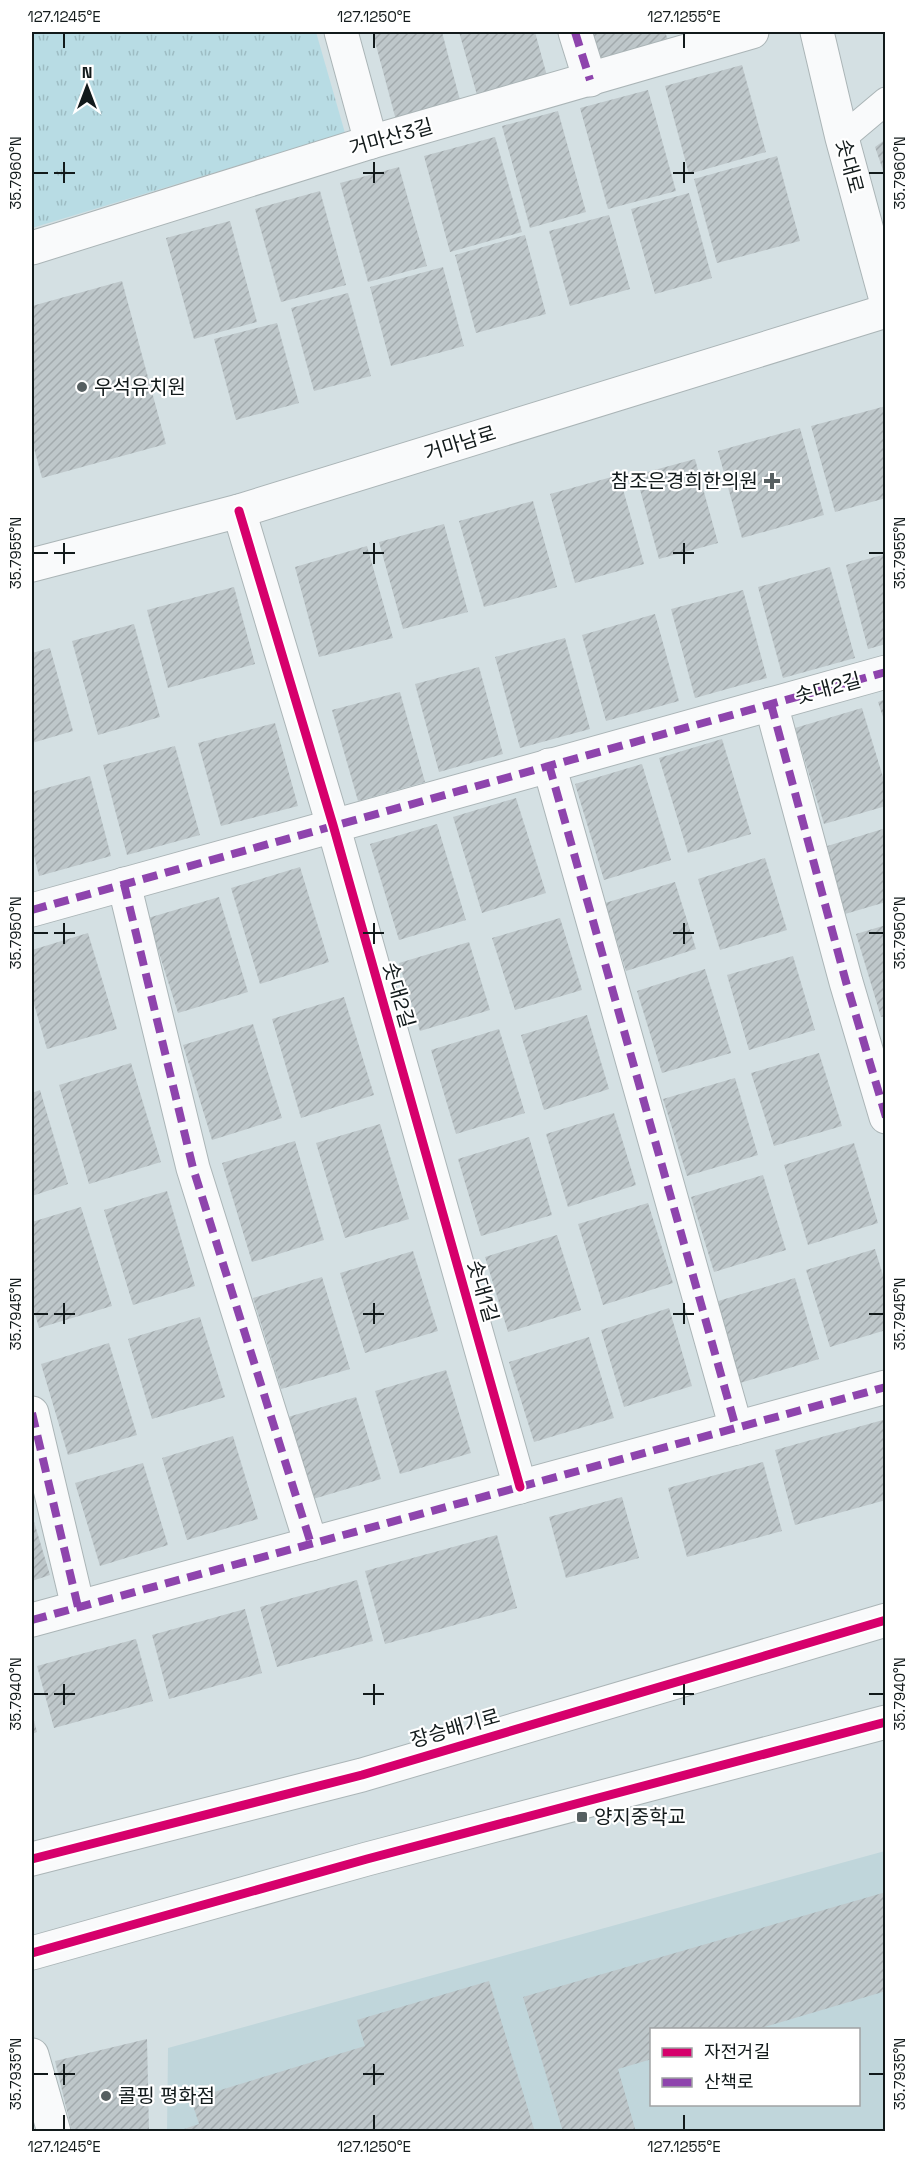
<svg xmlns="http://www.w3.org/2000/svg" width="917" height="2163" font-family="'Space Grotesk','Noto Sans KR',sans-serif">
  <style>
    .built { fill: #c0d6db; fill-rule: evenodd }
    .park { fill: url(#park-tufts) }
    .building { fill: url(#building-hatch) }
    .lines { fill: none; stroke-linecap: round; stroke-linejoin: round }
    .service-casing { stroke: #abb5b7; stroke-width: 29 }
    .minor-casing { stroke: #abb5b7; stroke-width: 35 }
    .tertiary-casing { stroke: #abb5b7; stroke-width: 35 }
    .service { stroke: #f9fafb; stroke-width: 27 }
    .minor { stroke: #f9fafb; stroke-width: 33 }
    .tertiary { stroke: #f9fafb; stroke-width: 33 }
    .quiet { stroke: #8e44ad; stroke-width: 8; stroke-dasharray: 15 8; stroke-linecap: butt }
    .cycleway-casing { stroke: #fff; stroke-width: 13 }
    .cycleway { stroke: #d6006c; stroke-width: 9 }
    .ticks { fill: none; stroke: #121a1b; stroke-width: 2 }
    .poi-dot { fill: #565f61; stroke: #fff; stroke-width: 2 }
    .labels { text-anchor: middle; stroke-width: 4.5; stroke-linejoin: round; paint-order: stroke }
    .street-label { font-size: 20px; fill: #121a1b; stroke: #fff }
    .poi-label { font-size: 20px; fill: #121a1b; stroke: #fff; text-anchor: start }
    .neatline { fill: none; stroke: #121a1b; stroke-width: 2 }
    .ticks-label { font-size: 15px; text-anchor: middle; fill: #121a1b }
  </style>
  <defs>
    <pattern id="park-tufts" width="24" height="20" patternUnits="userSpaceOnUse" patternTransform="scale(1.5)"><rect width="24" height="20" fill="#b8dce4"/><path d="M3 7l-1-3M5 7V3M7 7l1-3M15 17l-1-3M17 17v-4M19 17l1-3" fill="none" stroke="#9dbcc3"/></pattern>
    <pattern id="building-hatch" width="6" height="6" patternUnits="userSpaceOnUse" patternTransform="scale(1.5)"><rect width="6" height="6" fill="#bec7ca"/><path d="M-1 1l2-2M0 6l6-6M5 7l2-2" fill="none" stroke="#a2aaad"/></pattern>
  </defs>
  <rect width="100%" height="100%" fill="#d4e0e3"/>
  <!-- built -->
  <path class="built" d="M885,1851V2131L167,2132L168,2048ZM652,2030H858V2104H652Z"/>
  <!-- park -->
  <path class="park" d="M32,32H316L345,133L32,228Z"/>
  <!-- building -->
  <g class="building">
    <path d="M382,32H442L462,108L397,124L373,34Z"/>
    <path d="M459,32H535L547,76L477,95Z"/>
    <path d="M591,32H665L668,40L598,59Z"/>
    <path d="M742,65L766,152L689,174L665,86Z"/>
    <path d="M648,90L676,191L608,209L580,108Z"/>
    <path d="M558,111L586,212L530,228L502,126Z"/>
    <path d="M495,137L522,232L450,252L424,156Z"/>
    <path d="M886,139V176H885L875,147Z"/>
    <path d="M777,156L800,241L717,263L694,179Z"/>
    <path d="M399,167L427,266L368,282L340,183Z"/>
    <path d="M320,191L346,285L281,302L255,209Z"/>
    <path d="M689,193L712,278L655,294L631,209Z"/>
    <path d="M609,215L630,289L570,306L549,231Z"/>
    <path d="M230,221L257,322L194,339L166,238Z"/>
    <path d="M525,235L546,314L476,333L455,255Z"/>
    <path d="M443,267L464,346L391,366L370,287Z"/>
    <path d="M122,281L166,444L42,478L32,441V306Z"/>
    <path d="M348,293L371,376L314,391L291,308Z"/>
    <path d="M277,323L299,403L236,420L214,339Z"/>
    <path d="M886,406V498L835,512L811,426Z"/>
    <path d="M800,428L824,515L742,538L718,451Z"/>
    <path d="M695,459L718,543L659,559L636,475Z"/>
    <path d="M619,475L644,564L575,583L550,494Z"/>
    <path d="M533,501L557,587L484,607L459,521Z"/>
    <path d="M444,524L468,612L403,629L379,542Z"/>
    <path d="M367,546L393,638L319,657L295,567Z"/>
    <path d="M886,554V644L868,649L846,565Z"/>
    <path d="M830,567L855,658L783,678L758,587Z"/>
    <path d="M234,587L255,664L168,688L147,610Z"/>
    <path d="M743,590L767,678L695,698L671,609Z"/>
    <path d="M655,614L679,701L606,721L582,635Z"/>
    <path d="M134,624L160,717L98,735L72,641Z"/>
    <path d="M565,638L590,729L520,748L495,657Z"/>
    <path d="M50,648L73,731L32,743V653Z"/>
    <path d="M479,667L503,754L439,772L415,684Z"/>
    <path d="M400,692L425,782L358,801L332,710Z"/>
    <path d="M886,699V723H885L878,702Z"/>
    <path d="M862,708L886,787V806L824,824L795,728Z"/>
    <path d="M275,723L298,806L221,826L198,743Z"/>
    <path d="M722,739L751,834L688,853L659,758Z"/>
    <path d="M175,746L200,835L127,855L103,765Z"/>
    <path d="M642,764L671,860L604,880L575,784Z"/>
    <path d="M90,776L111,856L39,876L32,847V792Z"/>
    <path d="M516,798L546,893L482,913L453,817Z"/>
    <path d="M437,824L466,920L399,940L370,844Z"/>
    <path d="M886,828V902L845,914L824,847Z"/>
    <path d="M765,858L787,930L720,950L698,879Z"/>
    <path d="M300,867L329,962L260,984L231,888Z"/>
    <path d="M675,882L696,949L626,971L605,903Z"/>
    <path d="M219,897L248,992L178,1013L148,918Z"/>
    <path d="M560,918L582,990L515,1010L492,938Z"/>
    <path d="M886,925V1016L881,1017L856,934Z"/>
    <path d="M88,933L117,1029L47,1049L32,997V950Z"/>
    <path d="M469,942L490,1010L420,1031L399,963Z"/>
    <path d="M793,956L815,1030L749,1050L727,975Z"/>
    <path d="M705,969L731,1053L662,1073L637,991Z"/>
    <path d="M344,997L374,1095L301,1118L272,1019Z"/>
    <path d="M587,1015L609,1089L544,1110L521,1035Z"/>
    <path d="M253,1024L282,1118L212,1140L183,1045Z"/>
    <path d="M499,1029L525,1113L456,1134L431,1050Z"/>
    <path d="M819,1053L842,1126L774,1146L751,1073Z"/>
    <path d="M131,1063L161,1162L89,1184L59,1085Z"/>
    <path d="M735,1078L758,1155L687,1176L663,1099Z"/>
    <path d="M40,1090L68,1184L32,1196V1093Z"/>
    <path d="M614,1113L636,1185L568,1207L546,1134Z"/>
    <path d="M380,1124L409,1219L345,1238L316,1143Z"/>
    <path d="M529,1137L552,1215L481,1236L458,1159Z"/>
    <path d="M295,1141L324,1240L252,1262L222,1163Z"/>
    <path d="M854,1143L878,1223L808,1245L784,1165Z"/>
    <path d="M763,1175L786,1250L714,1272L691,1197Z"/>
    <path d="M167,1191L195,1286L133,1305L104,1210Z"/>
    <path d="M648,1203L673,1283L603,1305L578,1224Z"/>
    <path d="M81,1207L112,1306L39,1328L32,1303V1222Z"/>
    <path d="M557,1235L581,1310L508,1332L485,1257Z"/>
    <path d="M875,1249L886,1285V1330L830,1347L806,1270Z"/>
    <path d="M413,1251L438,1331L365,1353L340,1273Z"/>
    <path d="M322,1277L350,1369L281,1389L253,1298Z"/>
    <path d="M795,1278L819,1359L740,1383L715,1302Z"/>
    <path d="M669,1308L692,1386L624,1407L601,1330Z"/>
    <path d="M200,1317L225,1397L152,1419L128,1339Z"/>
    <path d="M589,1337L614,1418L534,1442L509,1362Z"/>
    <path d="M109,1343L137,1435L68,1455L41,1364Z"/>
    <path d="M446,1370L471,1453L400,1474L375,1391Z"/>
    <path d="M356,1397L381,1479L313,1499L288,1417Z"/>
    <path d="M883,1420L886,1431V1500L795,1525L775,1450Z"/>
    <path d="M233,1436L258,1519L187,1540L162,1458Z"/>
    <path d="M763,1462L782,1531L687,1557L668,1488Z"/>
    <path d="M143,1463L168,1545L100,1566L75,1483Z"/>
    <path d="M622,1497L639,1558L566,1578L549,1517Z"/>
    <path d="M32,1515L50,1575L32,1581Z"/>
    <path d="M497,1535L517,1608L385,1644L365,1571Z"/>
    <path d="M357,1580L373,1641L277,1667L260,1607Z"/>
    <path d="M245,1609L262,1673L169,1699L152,1635Z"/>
    <path d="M136,1639L153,1701L54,1728L37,1666Z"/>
    <path d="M32,1713L37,1732L32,1734Z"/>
    <path d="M886,1892V1991L754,2030H652V2059L618,2069L636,2132H563L523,1997Z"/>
    <path d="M489,1981L535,2132H175L199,2124L191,2099L365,2046L357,2020Z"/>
    <path d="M147,2039L149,2132H72L55,2061Z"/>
  </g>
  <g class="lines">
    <!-- service casing -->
    <g class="service-casing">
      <path id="service" d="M842,138L886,101"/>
    </g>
    <!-- minor casing -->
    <g class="minor-casing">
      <g id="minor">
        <path d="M341,32L371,142"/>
        <path d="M575,32L590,80"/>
        <path d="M32,248L371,142L752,32"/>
        <path d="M239,511L333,825L520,1487"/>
        <path d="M32,565L239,511L886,311"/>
        <path d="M771,704L846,982L886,1117"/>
        <path d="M549,765L736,1428"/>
        <path d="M124,884L193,1168L311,1544"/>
        <path d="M32,910L886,672"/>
        <path d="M32,1413L78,1607"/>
        <path d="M32,1620L886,1387"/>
        <path d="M32,2055L54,2132"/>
      </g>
    </g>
    <!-- tertiary casing -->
    <g class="tertiary-casing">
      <g id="tertiary">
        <path d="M817,32L842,138L886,300"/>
        <path d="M32,1859L362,1775L886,1620"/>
        <path d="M32,1953L367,1859L886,1722"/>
      </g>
    </g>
    <!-- service -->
    <use href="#service" class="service"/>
    <!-- minor -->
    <use href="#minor" class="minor"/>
    <!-- tertiary -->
    <use href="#tertiary" class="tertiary"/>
    <!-- quiet -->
    <g class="quiet">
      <path d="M575,32L590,80"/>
      <path d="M771,704L846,982L886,1117"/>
      <path d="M549,765L736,1428"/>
      <path d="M124,884L193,1168L311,1544"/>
      <path d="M32,910L886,672"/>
      <path d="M32,1413L78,1607"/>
      <path d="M32,1620L886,1387"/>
    </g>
    <!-- cycleway casing -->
    <g class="cycleway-casing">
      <g id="cycleway">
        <path d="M239,511L333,825L520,1487"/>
        <path d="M32,1859L362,1775L886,1620"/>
        <path d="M32,1953L367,1859L886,1722"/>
      </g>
    </g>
    <!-- cycleway -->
    <use href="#cycleway" class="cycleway"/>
  </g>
  <!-- ticks -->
  <path class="ticks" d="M64,33V48M374,33V48M684,33V48M64,162V183M374,162V183M684,162V183M33,173H48M54,173H75M363,173H384M673,173H694M869,173H884M64,543V564M374,543V564M684,543V564M33,553H48M54,553H75M363,553H384M673,553H694M869,553H884M64,923V944M374,923V944M684,923V944M33,933H48M54,933H75M363,933H384M673,933H694M869,933H884M64,1303V1324M374,1303V1324M684,1303V1324M33,1314H48M54,1314H75M363,1314H384M673,1314H694M869,1314H884M64,1684V1705M374,1684V1705M684,1684V1705M33,1694H48M54,1694H75M363,1694H384M673,1694H694M869,1694H884M64,2064V2085M374,2064V2085M33,2074H48M54,2074H75M363,2074H384M869,2074H884M64,2115V2130M374,2115V2130M684,2115V2130"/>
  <!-- markers -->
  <g class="poi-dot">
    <circle cx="82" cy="387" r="6"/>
    <path d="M769 472h6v6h6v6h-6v6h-6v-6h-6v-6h6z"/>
    <rect x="576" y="1811" width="12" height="12" rx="3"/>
    <circle cx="106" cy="2096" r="6"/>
  </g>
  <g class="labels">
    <!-- street labels -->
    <g class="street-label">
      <text transform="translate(391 137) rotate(-16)" y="7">거마산3길</text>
      <text transform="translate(850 166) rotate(75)" y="7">솟대로</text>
      <text transform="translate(460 443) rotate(-17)" y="7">거마남로</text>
      <text transform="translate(828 688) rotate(-15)" y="7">솟대2길</text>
      <text transform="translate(399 995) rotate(74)" y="7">솟대2길</text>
      <text transform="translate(483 1291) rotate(74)" y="7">솟대1길</text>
      <text transform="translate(455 1728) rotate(-16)" y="7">장승배기로</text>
    </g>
    <!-- poi labels -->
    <g class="poi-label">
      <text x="94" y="394">우석유치원</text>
      <text x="758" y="488" text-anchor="end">참조은경희한의원</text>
      <text x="594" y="1824">양지중학교</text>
      <text x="118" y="2103">콜핑 평화점</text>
    </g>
  </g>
  <!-- border -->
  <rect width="917" height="2163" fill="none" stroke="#ffffff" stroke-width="66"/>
  <!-- legend -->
  <rect x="650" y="2028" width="210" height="78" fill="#ffffff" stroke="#a0a3a4" stroke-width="1.5"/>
  <rect x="662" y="2048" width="30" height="9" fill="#d6006c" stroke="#a0a3a4" stroke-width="1.5"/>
  <text x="704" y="2058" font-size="18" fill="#121a1b">자전거길</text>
  <rect x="662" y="2078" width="30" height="9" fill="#8e44ad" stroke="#a0a3a4" stroke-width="1.5"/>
  <text x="704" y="2088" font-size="18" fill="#121a1b">산책로</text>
  <!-- north arrow -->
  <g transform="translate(87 87)" stroke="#ffffff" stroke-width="4.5" paint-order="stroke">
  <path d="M0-4.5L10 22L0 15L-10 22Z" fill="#121a1b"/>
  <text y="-9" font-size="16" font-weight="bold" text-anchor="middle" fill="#121a1b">N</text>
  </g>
  <rect x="33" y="33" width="851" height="2097" class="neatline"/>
  <g class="ticks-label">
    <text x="64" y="22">127.1245°E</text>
    <text x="374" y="22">127.1250°E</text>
    <text x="684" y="22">127.1255°E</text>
    <text transform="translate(16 173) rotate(-90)" y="5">35.7960°N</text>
    <text transform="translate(900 173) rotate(-90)" y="5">35.7960°N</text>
    <text transform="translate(16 553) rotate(-90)" y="5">35.7955°N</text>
    <text transform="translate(900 553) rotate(-90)" y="5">35.7955°N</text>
    <text transform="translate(16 933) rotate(-90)" y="5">35.7950°N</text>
    <text transform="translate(900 933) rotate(-90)" y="5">35.7950°N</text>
    <text transform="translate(16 1314) rotate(-90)" y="5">35.7945°N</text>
    <text transform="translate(900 1314) rotate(-90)" y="5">35.7945°N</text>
    <text transform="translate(16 1694) rotate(-90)" y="5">35.7940°N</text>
    <text transform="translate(900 1694) rotate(-90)" y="5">35.7940°N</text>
    <text transform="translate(16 2074) rotate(-90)" y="5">35.7935°N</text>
    <text transform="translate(900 2074) rotate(-90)" y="5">35.7935°N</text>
    <text x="64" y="2152">127.1245°E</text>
    <text x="374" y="2152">127.1250°E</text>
    <text x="684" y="2152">127.1255°E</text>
  </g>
</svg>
